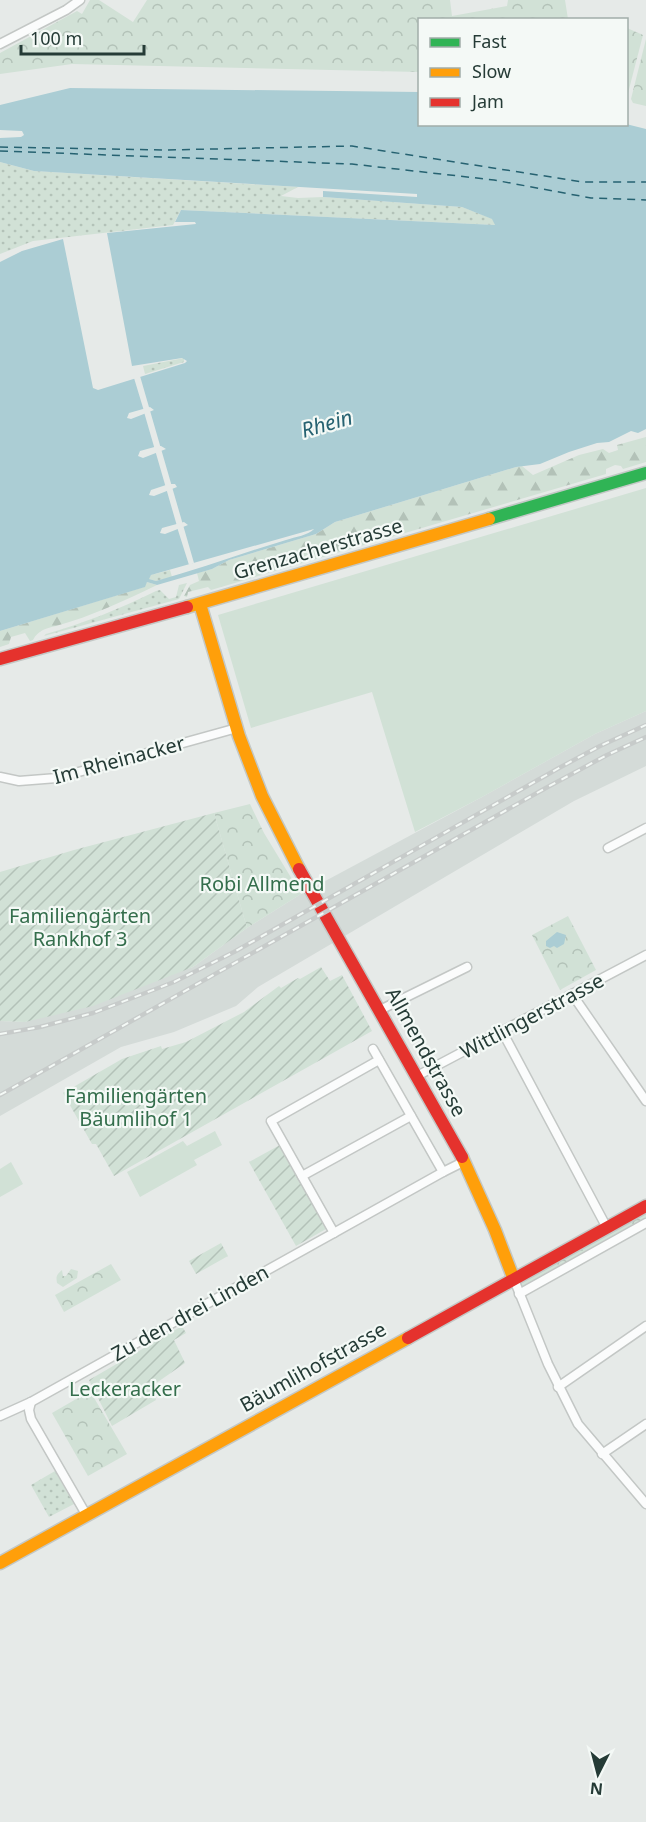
<svg xmlns="http://www.w3.org/2000/svg" width="646" height="1822" font-family="'Noto Sans',sans-serif">
  <style>
    .built { fill: #d4dbd8 }
    .grass { fill: url(#grass-dots) }
    .forest { fill: url(#forest-firs) }
    .park { fill: url(#park-crowns) }
    .garden { fill: url(#garden-furrows) }
    .pitch { fill: #d1e1d6 }
    .water { fill: #abcdd4; fill-rule: evenodd }
    .pier { fill: #e6eae8 }
    .lines { fill: none; stroke-linecap: round; stroke-linejoin: round }
    .ferry { stroke: #266271; stroke-width: 1.5; stroke-dasharray: 8 6; stroke-linecap: butt }
    .street-casing { stroke: #c3c7c5; stroke-width: 11 }
    .fast-casing { stroke: #c3c8c6; stroke-width: 15 }
    .slow-casing { stroke: #c3c8c6; stroke-width: 15 }
    .jam-casing { stroke: #c3c8c6; stroke-width: 15 }
    .street { stroke: #fbfcfc; stroke-width: 8 }
    .fast { stroke: #30b455; stroke-width: 12 }
    .slow { stroke: #ff9f0a; stroke-width: 12 }
    .jam { stroke: #e5322d; stroke-width: 12 }
    .rail-casing { stroke: #c7cbca; stroke-width: 4.5 }
    .rail { stroke: #f4f9f6; stroke-width: 2; stroke-dasharray: 7; stroke-linecap: butt }
    .labels { text-anchor: middle; stroke-width: 4.5; stroke-linejoin: round; paint-order: stroke }
    .street-label { font-size: 20px; fill: #253b36; stroke: #f4f9f6 }
    .park-label { font-size: 20px; fill: #346e4c; stroke: #f4f9f6 }
    .water-label { font-size: 21px; font-style: italic; fill: #266271; stroke: #f4f9f6 }
  </style>
  <defs>
    <pattern id="grass-dots" width="8" height="8" patternUnits="userSpaceOnUse" patternTransform="scale(1.5)"><rect width="8" height="8" fill="#d1e1d6"/><path d="M2 2h.1M6 6h.1" fill="none" stroke="#b3c2b8" stroke-width="1.8" stroke-linecap="round"/></pattern>
    <pattern id="forest-firs" width="22" height="20" patternUnits="userSpaceOnUse" patternTransform="scale(1.5)"><rect width="22" height="20" fill="#d1e1d6"/><path d="M5 1l3.5 6h-7zM16 11l3.5 6h-7z" fill="#b3c2b8"/></pattern>
    <pattern id="park-crowns" width="20" height="18" patternUnits="userSpaceOnUse" patternTransform="scale(1.5)"><rect width="20" height="18" fill="#d1e1d6"/><path d="M2 6a3 3 0 1 1 6 0M12 15a3 3 0 1 1 6 0" fill="none" stroke="#b3c2b8"/></pattern>
    <pattern id="garden-furrows" width="10" height="10" patternUnits="userSpaceOnUse" patternTransform="scale(1.5)"><rect width="10" height="10" fill="#d1e1d6"/><path d="M-1 1l2-2M0 10L10 0M9 11l2-2" fill="none" stroke="#b3c2b8"/></pattern>
  </defs>
  <rect width="100%" height="100%" fill="#e6eae8"/>
  <!-- built -->
  <path class="built" d="M646,711V766L574,801L258,987L236,1006L174,1032L121,1047L0,1116V1021L25,1022L193,967L247,928L301,894L482,797L595,734Z"/>
  <!-- grass -->
  <g class="grass">
    <path d="M0,162L34,171L298,187L281,196L298,198L323,197L462,207L493,219L495,225L181,210L173,225L33,241L0,254Z"/>
    <path d="M184,358V362L145,374L143,366Z"/>
    <path d="M170,570L172,577L156,581L148,579L151,575Z"/>
    <path d="M187,583L179,599L44,636L46,634C84,623 120,609 156,591L160,590L169,599L176,597L179,585Z"/>
    <path d="M55,1471L74,1504L49,1517L31,1485Z"/>
  </g>
  <!-- forest -->
  <g class="forest">
    <path d="M646,437V462L623,469L621,466L615,465L606,469V474L211,590L208,587L188,592L187,597L184,596L190,585L199,581L197,573L212,569L229,560L316,534L335,522L516,467L522,466L533,475L579,455L603,449L609,453L618,450L617,445Z"/>
    <path d="M147,582L157,585C124,601 92,616 56,626C47,628 38,630 33,640L30,641L25,633L11,637L9,644L0,647V631L144,587Z"/>
  </g>
  <!-- park -->
  <g class="park">
    <path d="M90,0H99L133,22L147,0H450L452,16L507,6L508,0H565L568,19L420,20L419,72L72,64L0,74V53L77,11L82,14Z"/>
    <path d="M627,28L643,35L627,97L626,28Z"/>
    <path d="M646,39V106L633,103L631,99Z"/>
    <path d="M250,804L264,833L301,894L247,928L214,813Z"/>
    <path d="M568,916L596,970L560,990L532,935Z"/>
    <path d="M646,1206V1223L519,1294L513,1278Z"/>
    <path d="M111,1264L121,1280L64,1312L55,1295Z"/>
    <path d="M71,1269L78,1271L77,1278L63,1287L57,1283C56,1277 56,1275 62,1270L63,1276H66Z"/>
    <path d="M90,1391L127,1454L88,1476L52,1413Z"/>
  </g>
  <!-- garden -->
  <g class="garden">
    <path d="M214,813L247,928L193,967L93,1006L25,1022L0,1021V872L74,850Z"/>
    <path d="M321,967L330,981L342,975L372,1031L114,1176L96,1144H92L63,1093L122,1059L161,1046L162,1049L186,1042L244,1012L279,986L281,988L298,978L300,979Z"/>
    <path d="M280,1145L326,1229L296,1246L249,1162Z"/>
    <path d="M221,1243L228,1256L196,1274L189,1261Z"/>
    <path d="M182,1326L186,1333L174,1340L185,1363L152,1386L156,1400L112,1426L89,1380Z"/>
  </g>
  <!-- pitch -->
  <g class="pitch">
    <path d="M646,488V711L595,734L482,797L415,832L372,692L251,728L218,615Z"/>
    <path d="M215,1131L222,1145L194,1160L197,1165L140,1197L127,1172L183,1141L187,1146Z"/>
    <path d="M11,1162L23,1184L0,1197V1169Z"/>
  </g>
  <!-- water -->
  <g class="water">
    <path d="M70,88L419,92L420,124H626L646,129V429L638,433L631,431L609,442L597,443L569,452L540,464L516,467L335,522L316,534L229,560L212,569L157,585L147,582L145,587L0,631V262L22,251L63,239L93,388L98,390L185,363L187,361L182,358L132,366L107,233L196,224L195,222H175L181,210L495,225L492,219L462,207L323,197V191L417,197V194L34,171L0,162V138L21,137L24,135L22,131L0,130V105ZM150,407L154,410L131,419L127,418L129,413ZM158,446H161L166,449L143,458L138,456L140,451ZM169,484H175L177,487L154,496L149,495L151,490ZM184,522L188,525L165,534L160,533L162,528ZM314,529C309,535 295,537 286,540C242,553 200,569 156,581L149,579L151,575Z"/>
    <path d="M557,932L566,935L564,944L557,948L554,946L550,948L546,946V941Z"/>
  </g>
  <!-- pier -->
  <path class="pier" d="M140,376L194,563L189,565L177,527L181,526H177L166,488L170,487L166,488L155,450L159,449L155,450L144,412L147,411H144L134,378Z"/>
  <g class="lines">
    <!-- ferry -->
    <g class="ferry">
      <path d="M0,147L166,150L352,146L583,182H646"/>
      <path d="M0,151L352,164L494,180L591,198L646,200"/>
    </g>
    <!-- street casing -->
    <g class="street-casing">
      <g id="street">
        <path d="M0,44L66,10L80,0"/>
        <path d="M0,777L19,781L57,778L237,728"/>
        <path d="M608,848L646,828"/>
        <path d="M572,994L646,1101"/>
        <path d="M380,1010L467,967"/>
        <path d="M502,1031L607,1228"/>
        <path d="M373,1049L443,1172"/>
        <path d="M417,1076L646,955"/>
        <path d="M302,1176L411,1116"/>
        <path d="M334,1233L271,1121L379,1060"/>
        <path d="M513,1277L548,1364L578,1424L646,1504"/>
        <path d="M519,1294L646,1223"/>
        <path d="M558,1387L646,1326"/>
        <path d="M31,1402L29,1410L31,1419L87,1516"/>
        <path d="M0,1416L31,1402L443,1172L463,1162"/>
        <path d="M602,1454L646,1424"/>
      </g>
    </g>
    <!-- fast casing -->
    <g class="fast-casing">
      <path id="fast" d="M489,519L646,473"/>
    </g>
    <!-- slow casing -->
    <g class="slow-casing">
      <g id="slow">
        <path d="M200,604L239,736L262,796L299,869"/>
        <path d="M187,607L489,519"/>
        <path d="M462,1157L495,1230L513,1277"/>
        <path d="M0,1563L408,1338"/>
      </g>
    </g>
    <!-- jam casing -->
    <g class="jam-casing">
      <g id="jam">
        <path d="M0,659L187,607"/>
        <path d="M299,869L462,1157"/>
        <path d="M408,1338L646,1206"/>
      </g>
    </g>
    <!-- street -->
    <use href="#street" class="street"/>
    <!-- fast -->
    <use href="#fast" class="fast"/>
    <!-- slow -->
    <use href="#slow" class="slow"/>
    <!-- jam -->
    <use href="#jam" class="jam"/>
    <!-- rail casing -->
    <g class="rail-casing">
      <g id="rail">
        <path d="M0,1034L40,1027L93,1013L174,982L234,952L559,768L600,746L646,725"/>
        <path d="M0,1095L544,789L607,755L646,737"/>
      </g>
    </g>
    <!-- rail -->
    <use href="#rail" class="rail"/>
  </g>
  <g class="labels">
    <!-- street labels -->
    <g class="street-label">
      <text transform="translate(318 549) rotate(-16)" y="7">Grenzacherstrasse</text>
      <text transform="translate(119 760) rotate(-15)" y="7">Im Rheinacker</text>
      <text transform="translate(532 1016) rotate(-28)" y="7">Wittlingerstrasse</text>
      <text transform="translate(426 1052) rotate(61)" y="7">Allmendstrasse</text>
      <text transform="translate(190 1313) rotate(-29)" y="7">Zu den drei Linden</text>
      <text transform="translate(313 1367) rotate(-29)" y="7">Bäumlihofstrasse</text>
    </g>
    <!-- park labels -->
    <g class="park-label">
      <text x="262" y="891">Robi Allmend</text>
      <text x="80" y="923">Familiengärten<tspan x="80" dy="23">Rankhof 3</tspan></text>
      <text x="136" y="1103">Familiengärten<tspan x="136" dy="23">Bäumlihof 1</tspan></text>
      <text x="125" y="1396">Leckeracker</text>
    </g>
    <!-- water labels -->
    <g class="water-label">
      <text transform="translate(327 424) rotate(-16)" y="7">Rhein</text>
    </g>
  </g>
  <!-- legend -->
  <rect x="418" y="18" width="210" height="108" fill="#f4f9f6" stroke="#a1ada9" stroke-width="1.5"/>
  <rect x="430" y="38" width="30" height="9" fill="#30b455" stroke="#a1ada9" stroke-width="1.5"/>
  <text x="472" y="48" font-size="18" fill="#253b36">Fast</text>
  <rect x="430" y="68" width="30" height="9" fill="#ff9f0a" stroke="#a1ada9" stroke-width="1.5"/>
  <text x="472" y="78" font-size="18" fill="#253b36">Slow</text>
  <rect x="430" y="98" width="30" height="9" fill="#e5322d" stroke="#a1ada9" stroke-width="1.5"/>
  <text x="472" y="108" font-size="18" fill="#253b36">Jam</text>
  <!-- north arrow -->
  <g transform="translate(598 1774) rotate(186)" stroke="#f4f9f6" stroke-width="4.5" paint-order="stroke">
  <path d="M0-4.5L10 22L0 15L-10 22Z" fill="#253b36"/>
  <text y="-9" font-size="16" font-weight="bold" text-anchor="middle" fill="#253b36">N</text>
  </g>
  <!-- scale -->
  <path d="M21 45v9h123v-9" fill="none" stroke="#253b36" stroke-width="3"/>
  <text x="30" y="45" font-size="18" fill="#253b36" stroke="#f4f9f6" stroke-width="4.5" paint-order="stroke">100 m</text>
</svg>
